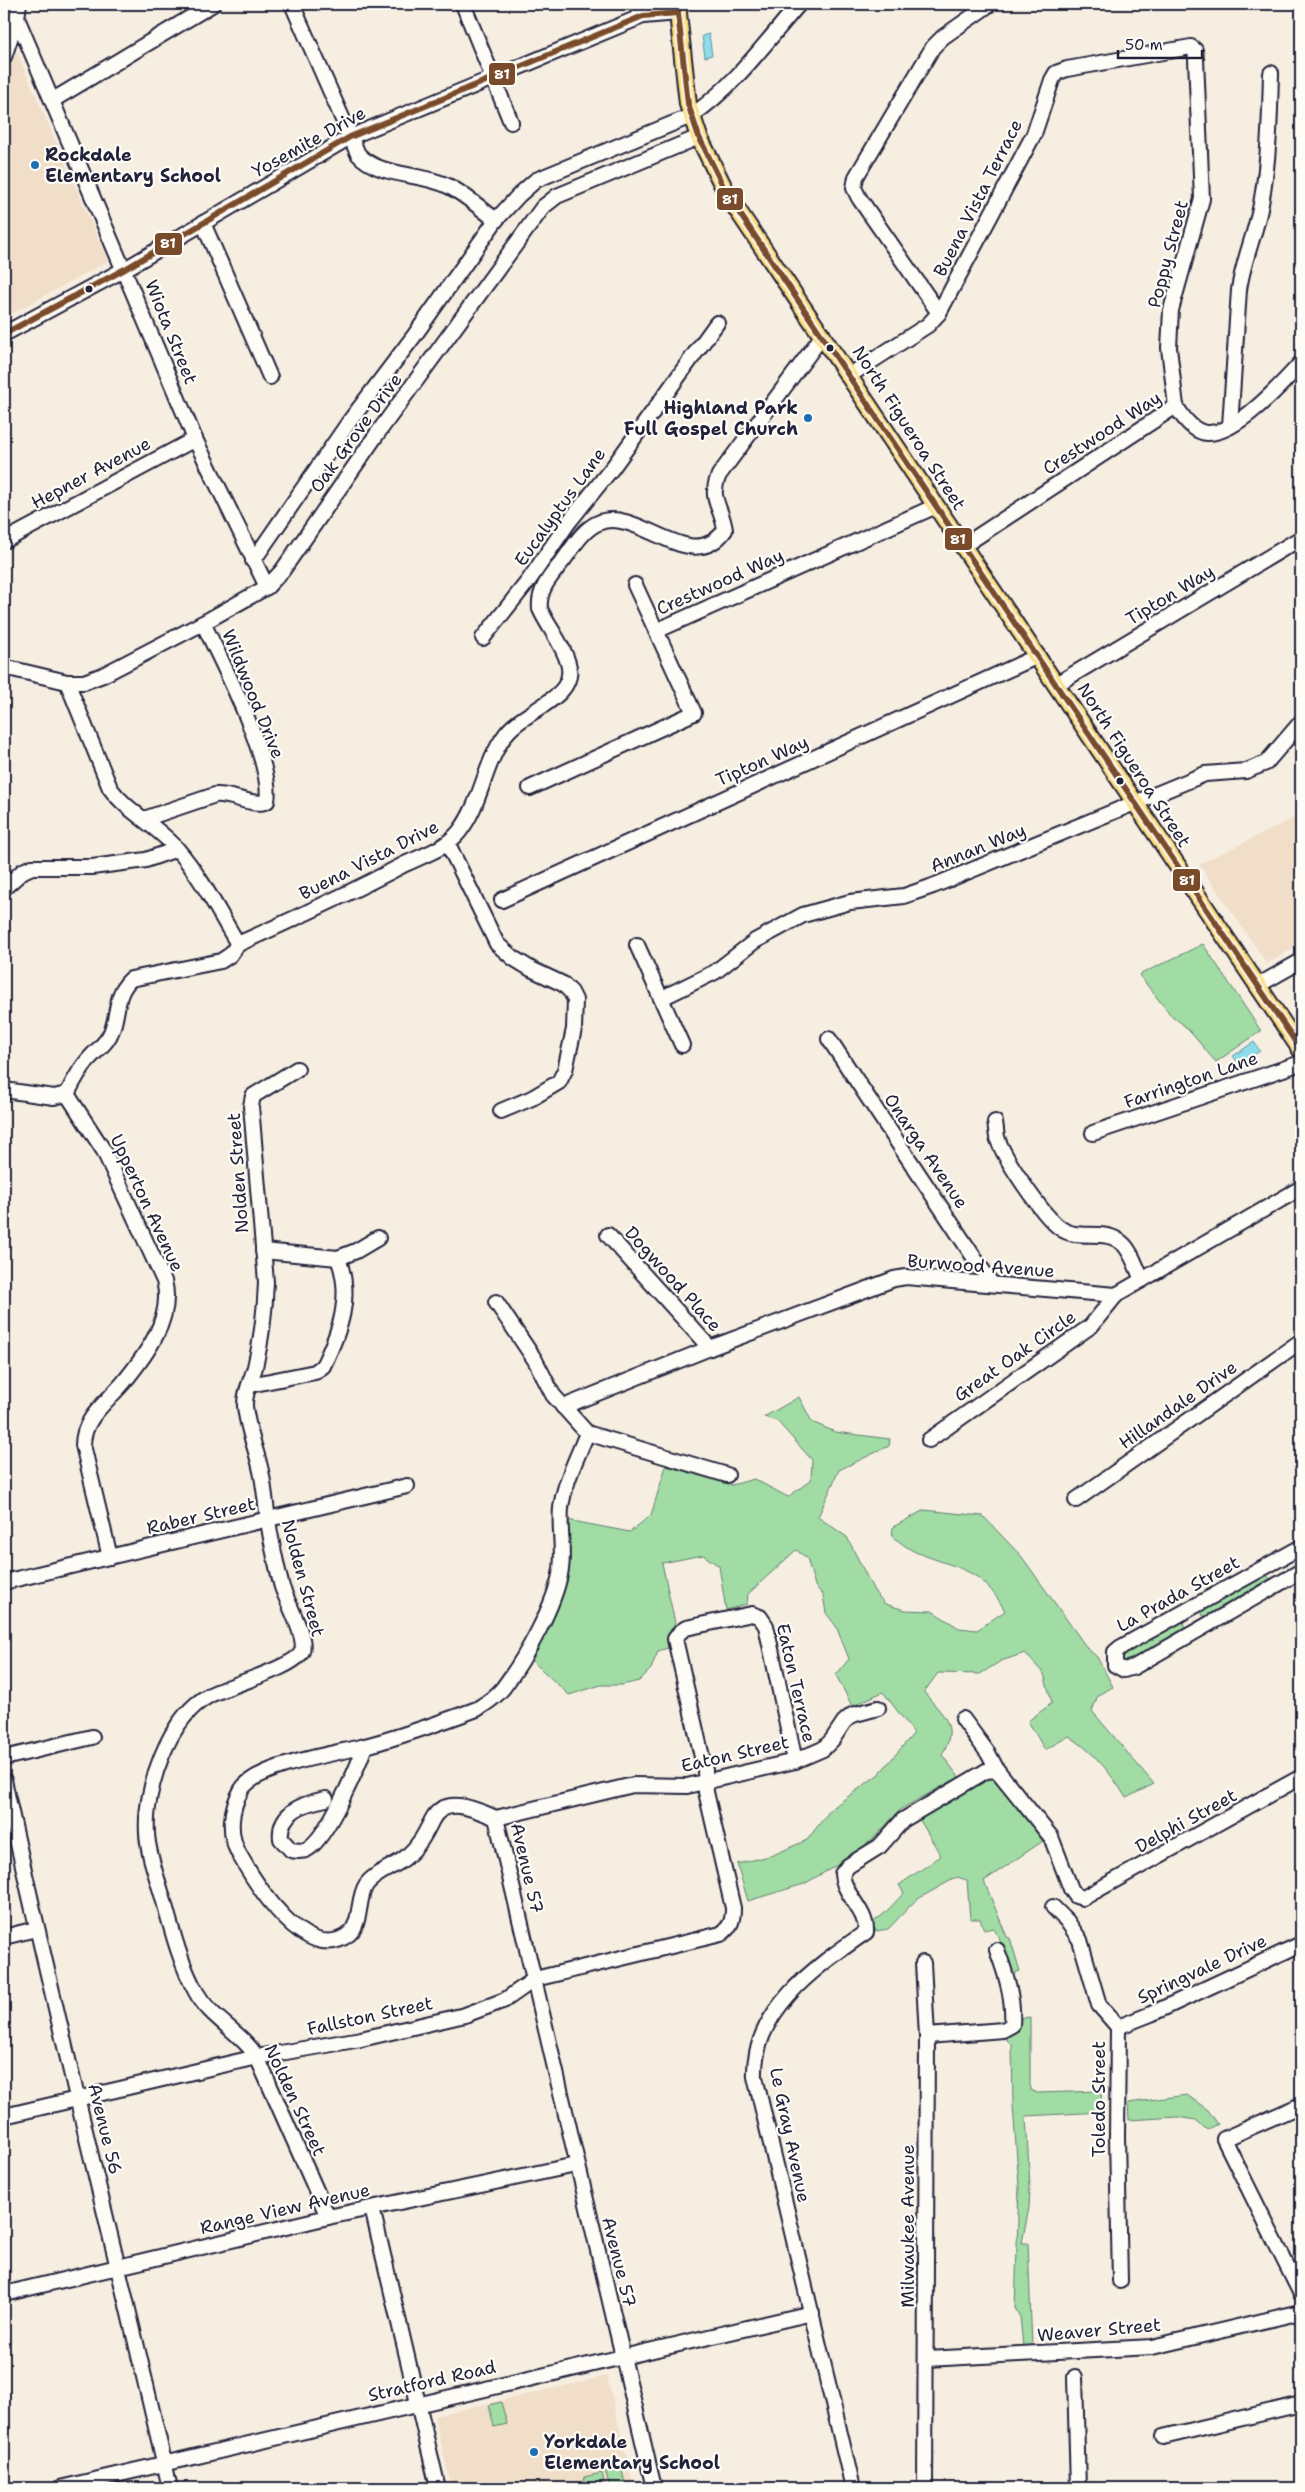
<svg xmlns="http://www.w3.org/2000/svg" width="1305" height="2492" font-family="'Shantell Sans',sans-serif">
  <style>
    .built { fill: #f0dec9 }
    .green { fill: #a0dca4; stroke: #617f70 }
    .water { fill: #8ddde8; stroke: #6292a3 }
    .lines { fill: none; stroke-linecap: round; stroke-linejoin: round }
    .minor-casing { stroke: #22223b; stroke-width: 18 }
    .major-casing { stroke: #22223b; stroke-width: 20 }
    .minor { stroke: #fdfcf7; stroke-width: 14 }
    .major { stroke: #fedf80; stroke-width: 16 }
    .bus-1-casing { stroke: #fdfcf7; stroke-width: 10 }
    .bus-1 { stroke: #7a4b2a; stroke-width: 6 }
    .poi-dot { fill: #1f6fb2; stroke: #fdfcf7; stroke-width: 2 }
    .bus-dot { fill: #22223b; stroke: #fdfcf7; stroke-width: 2 }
    .labels { text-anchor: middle; stroke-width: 4.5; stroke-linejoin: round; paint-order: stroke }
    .street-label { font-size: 18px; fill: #22223b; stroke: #fdfcf7 }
    .poi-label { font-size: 18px; font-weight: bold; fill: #22223b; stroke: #fdfcf7; text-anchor: start }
    .line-badge { stroke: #fdfcf7; stroke-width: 2 }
    .badge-label { font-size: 14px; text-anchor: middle; font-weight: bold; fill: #fff }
  </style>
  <rect width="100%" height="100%" fill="#f7eee2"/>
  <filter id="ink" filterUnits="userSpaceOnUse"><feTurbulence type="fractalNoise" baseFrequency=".02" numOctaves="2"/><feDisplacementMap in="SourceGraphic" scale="10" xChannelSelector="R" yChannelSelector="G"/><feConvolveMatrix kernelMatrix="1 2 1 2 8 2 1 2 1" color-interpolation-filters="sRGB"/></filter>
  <g filter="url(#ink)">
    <!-- built -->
    <g class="built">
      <path d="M16,50L108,261L4,318V68L10,55Z"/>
      <path d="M1301,815V944L1267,964L1199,864Z"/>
      <path d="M607,2376L634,2488H452L434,2416Z"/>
    </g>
    <!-- green -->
    <g class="green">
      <path d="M1203,944L1261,1031L1216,1062C1206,1052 1184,1021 1173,1018L1139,975Z"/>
      <path d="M799,1397L812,1422L835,1432L890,1439L889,1446L839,1470L818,1517L847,1537L874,1591L885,1604L905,1610L932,1611L959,1628L977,1630L1005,1611C981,1567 960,1570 918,1553C909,1550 901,1542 892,1537L893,1527L924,1510L983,1516L1022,1557L1087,1648L1097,1657L1113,1687L1098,1695L1092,1711L1154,1784L1126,1798C1111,1773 1094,1752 1069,1736L1045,1750L1028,1721L1052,1703L1044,1674L1025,1653L1001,1661L980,1674L938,1673L924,1692C943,1716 959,1724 942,1755L959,1777L901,1809L872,1840L839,1864L804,1884L748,1901L737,1864L773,1855L807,1840L831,1809L879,1774L914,1733L883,1692L852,1706L836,1675L849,1659L836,1626L826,1613L823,1595L815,1586L807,1558L796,1550L748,1594L747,1604L726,1610L719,1566L703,1555L662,1563L675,1623L667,1640L668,1648L658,1651L651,1669L639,1681L622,1685H601L569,1695L527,1656L555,1604L567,1520L630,1532L651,1515L666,1466L732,1485L754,1479L788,1497L811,1480L812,1460L777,1421L764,1417Z"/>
      <path d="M1260,1575H1267L1270,1579L1268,1583L1208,1618L1202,1615L1203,1607Z"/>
      <path d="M1178,1620L1183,1621L1185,1630L1125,1664L1122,1663L1120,1654Z"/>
      <path d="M989,1776L1002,1785L1043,1841L984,1881L1007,1937L1010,1938L1020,1971L1010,1974L999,1937L993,1928L984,1930L980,1919H970L967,1880L957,1877L916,1900L888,1929L876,1931L872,1923L885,1913L904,1893L899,1885L941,1856L917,1815Z"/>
      <path d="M1030,2017V2090L1037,2093L1101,2091L1102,2112L1026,2116L1030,2187L1029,2208L1022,2243H1028L1032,2347H1023L1020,2317L1015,2308L1019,2186L1013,2106L1012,2045L1007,2040V2034L1016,2019Z"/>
      <path d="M1187,2095L1208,2110L1218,2124L1207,2130L1196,2120L1177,2117L1129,2120L1128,2103Z"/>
      <path d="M501,2402L507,2424L494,2427L489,2405Z"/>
      <path d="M620,2462L626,2488H610L604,2466Z"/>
      <path d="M602,2473L605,2488H586L584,2477Z"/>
    </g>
    <!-- water -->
    <g class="water">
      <path d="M709,34L712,55L705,57L702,36Z"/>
      <path d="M1254,1042L1260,1051L1239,1064L1233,1056Z"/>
    </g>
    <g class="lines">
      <!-- minor casing -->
      <g class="minor-casing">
        <g id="minor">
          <path d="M19,4L17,18L195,439L267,587"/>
          <path d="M292,4L358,154C380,178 420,172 448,186C465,194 481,209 496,220"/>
          <path d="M463,4L511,122"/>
          <path d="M637,4L643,16"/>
          <path d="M4,57L17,18"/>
          <path d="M53,100L213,4"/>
          <path d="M203,223L270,377"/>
          <path d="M939,313L859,198L854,188L856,177L933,47L943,37L990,4"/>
          <path d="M4,334L125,269L350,137L643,16L678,13"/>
          <path d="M850,375L928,325L939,313L1034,134L1052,80L1056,73L1067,69L1191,47L1195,50L1196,59L1202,199L1171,310L1169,348L1176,406"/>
          <path d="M1230,426L1239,290C1243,260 1256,233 1261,204C1269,161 1270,116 1271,73"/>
          <path d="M4,541L195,439"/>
          <path d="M963,546L1176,406C1183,418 1193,432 1207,433C1236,435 1283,383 1301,363"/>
          <path d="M253,561L349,422L414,336L496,220L519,195L536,180L691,116C735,86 765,43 799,4"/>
          <path d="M656,631L936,506"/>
          <path d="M483,638L529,580L568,523L613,467L717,323"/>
          <path d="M4,667L67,682H84L103,675L203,623L267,587L282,571L377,434L543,207L557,196L699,137"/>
          <path d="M67,682L110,788C128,813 158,826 178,850C202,878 219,913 238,944"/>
          <path d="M1057,684L1301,538"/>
          <path d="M530,788L694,713L635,585"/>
          <path d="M144,819L215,795C231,793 255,808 267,801C274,763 221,660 203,623"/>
          <path d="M448,844L497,944L513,958L531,969L563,984L571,992L575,1000L574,1029L565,1070L559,1082L532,1098L501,1111"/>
          <path d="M4,888L23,871L32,867H92L146,860L177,849"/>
          <path d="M502,900L1038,656"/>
          <path d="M238,944C294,919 350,893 405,864C424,855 445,849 459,832C482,803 484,763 506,734C523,710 579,698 568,663C563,644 548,627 540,609C538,590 550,577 562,562C572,549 582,530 598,523C638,505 691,578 725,530C722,506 708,500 719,475L823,335"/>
          <path d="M637,945L682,1045"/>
          <path d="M1257,986L1301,961"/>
          <path d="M662,998L715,972L755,941L803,915L850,902L904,896L933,886L1205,774L1246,771L1266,763L1301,722"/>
          <path d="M829,1039L991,1283"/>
          <path d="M297,1069L253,1096L251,1106L266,1282C265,1310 262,1338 255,1367C252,1379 244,1393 245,1406C247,1429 258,1453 262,1476C266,1498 267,1521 272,1543C275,1558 278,1573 282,1587C287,1602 307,1637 302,1651C297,1667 227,1686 210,1695C169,1716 144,1789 147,1833C148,1855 157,1877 163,1898C172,1930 180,1963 196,1992C211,2019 240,2031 257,2057L328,2217"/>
          <path d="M4,1090L54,1097L67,1094"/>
          <path d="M995,1122C996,1127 996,1132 997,1137C1003,1157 1043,1216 1060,1228C1078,1242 1104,1227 1122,1243C1131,1250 1137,1269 1142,1280"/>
          <path d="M1093,1133L1301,1063"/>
          <path d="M608,1235L710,1348"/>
          <path d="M263,1251L338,1258L356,1251L378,1238"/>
          <path d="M496,1302L535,1360L553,1395L587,1433L727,1475"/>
          <path d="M250,1385L315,1372L323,1366C340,1331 353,1297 338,1258"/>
          <path d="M563,1407L710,1348L894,1279L906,1277L1116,1295L1301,1188"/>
          <path d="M929,1440L1091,1326L1116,1295"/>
          <path d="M1076,1500L1301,1341"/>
          <path d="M1301,1547L1121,1647L1115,1652V1665L1124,1670L1134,1667L1301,1571"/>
          <path d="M110,1557L83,1445C83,1418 107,1402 123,1383C146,1355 174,1318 164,1281L104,1151L67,1094C73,1082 79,1070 88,1060C96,1050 108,1043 112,1030C119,1011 115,994 131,979L221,961L230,955L238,944"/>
          <path d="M4,1582L407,1486"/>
          <path d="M963,1719L988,1753L997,1770L1051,1837L1071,1889L1076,1896L1083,1898L1301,1777"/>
          <path d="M4,1758L92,1737"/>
          <path d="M4,1780C55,2017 116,2252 170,2488"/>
          <path d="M326,1799C304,1803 278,1812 281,1839L291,1850C297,1851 304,1852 309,1848C328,1835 357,1769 365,1746"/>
          <path d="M496,1818C477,1810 445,1794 432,1820C425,1834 419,1846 406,1857C395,1867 375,1872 366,1885C357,1899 362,1923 349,1934C307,1967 255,1883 239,1854C228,1834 230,1809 242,1789C258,1764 341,1753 369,1745C406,1735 442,1722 477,1709C487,1703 496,1697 503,1688C525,1659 556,1604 561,1569C564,1549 559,1528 561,1508C564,1483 578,1456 587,1433"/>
          <path d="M496,1818L654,2488"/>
          <path d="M496,1818L633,1785L687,1786L795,1761L823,1749L832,1740L844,1722L852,1715L878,1708"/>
          <path d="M1053,1907L1067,1921L1080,1940L1099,2005L1118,2027L1117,2137L1120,2281"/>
          <path d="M4,1937L36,1929"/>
          <path d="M923,1963L927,2036L925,2488"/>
          <path d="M1118,2027L1151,2014L1301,1944"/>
          <path d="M927,2036L1003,2030L1012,2025C1014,1999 1006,1974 997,1950"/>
          <path d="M1301,2105L1224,2139L1301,2294"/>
          <path d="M4,2116L257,2057L361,2039L465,2015L505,2000L535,1979L721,1934C731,1927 733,1920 733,1908L706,1792L705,1770L675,1639L680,1632L686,1628L752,1614L760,1617L766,1626L795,1761"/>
          <path d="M372,2208L438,2488"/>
          <path d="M4,2294L328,2217L576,2165"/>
          <path d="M927,2359L1152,2347L1301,2312"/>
          <path d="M1075,2377L1078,2488"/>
          <path d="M1163,2437L1301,2404"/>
          <path d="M60,2488L812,2313"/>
          <path d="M853,2488L755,2077C752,2010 817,1966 866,1932C867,1910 844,1896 842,1874L848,1866L880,1846L903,1820L986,1771L997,1770"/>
        </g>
      </g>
      <!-- major casing -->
      <g class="major-casing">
        <path id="major" d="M679,4L678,13L688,104L699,137L728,196L1301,1050"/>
      </g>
      <!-- minor -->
      <use href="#minor" class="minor"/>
      <!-- major -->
      <use href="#major" class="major"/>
      <!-- bus-1 casing -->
      <g class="bus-1-casing">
        <g id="bus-1">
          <path d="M679,4L678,13L688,104L699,137L728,196L1301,1050"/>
          <path d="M4,334L125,269L350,137L643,16L678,13"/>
        </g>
      </g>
      <!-- bus-1 -->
      <use href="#bus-1" class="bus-1"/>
    </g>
  </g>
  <!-- markers -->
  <g class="poi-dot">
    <circle cx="35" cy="165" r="5"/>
    <circle cx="808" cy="418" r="5"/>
    <circle cx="534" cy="2452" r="5"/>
  </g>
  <g class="bus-dot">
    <circle cx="89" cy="289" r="4.5"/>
    <circle cx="830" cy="348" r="4.5"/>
    <circle cx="1120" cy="781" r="4.5"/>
  </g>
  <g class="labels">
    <!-- street labels -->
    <g class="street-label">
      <text transform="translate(309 142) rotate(-29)" y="6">Yosemite Drive</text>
      <text transform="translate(978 198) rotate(-63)" y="6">Buena Vista Terrace</text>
      <text transform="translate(1168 254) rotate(-75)" y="6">Poppy Street</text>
      <text transform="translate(171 332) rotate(68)" y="6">Wiota Street</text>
      <text transform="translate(909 428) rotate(57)" y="6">North Figueroa Street</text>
      <text transform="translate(356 433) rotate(-54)" y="6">Oak Grove Drive</text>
      <text transform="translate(1102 433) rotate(-33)" y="6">Crestwood Way</text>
      <text transform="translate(91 473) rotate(-28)" y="6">Hepner Avenue</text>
      <text transform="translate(560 507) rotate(-54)" y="6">Eucalyptus Lane</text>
      <text transform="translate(720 582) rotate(-24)" y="6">Crestwood Way</text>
      <text transform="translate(1170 595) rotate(-31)" y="6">Tipton Way</text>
      <text transform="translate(253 694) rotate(68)" y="6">Wildwood Drive</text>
      <text transform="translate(762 761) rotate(-24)" y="6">Tipton Way</text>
      <text transform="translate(1134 765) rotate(57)" y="6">North Figueroa Street</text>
      <text transform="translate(978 848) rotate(-22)" y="6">Annan Way</text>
      <text transform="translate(369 860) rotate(-27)" y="6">Buena Vista Drive</text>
      <text transform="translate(1191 1080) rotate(-19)" y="6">Farrington Lane</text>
      <text transform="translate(926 1151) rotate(56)" y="6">Onarga Avenue</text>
      <text transform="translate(238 1173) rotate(-94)" y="6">Nolden Street</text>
      <text transform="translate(147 1203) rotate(65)" y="6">Upperton Avenue</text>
      <text transform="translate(981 1266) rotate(4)" y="6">Burwood Avenue</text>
      <text transform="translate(673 1279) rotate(48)" y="6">Dogwood Place</text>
      <text transform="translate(1015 1356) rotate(-35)" y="6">Great Oak Circle</text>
      <text transform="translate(1178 1405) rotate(-35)" y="6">Hillandale Drive</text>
      <text transform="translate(201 1516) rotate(-13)" y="6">Raber Street</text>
      <text transform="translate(303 1578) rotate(75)" y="6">Nolden Street</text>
      <text transform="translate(1178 1594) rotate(-29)" y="6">La Prada Street</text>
      <text transform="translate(796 1683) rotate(77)" y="6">Eaton Terrace</text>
      <text transform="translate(735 1754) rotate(-13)" y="6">Eaton Street</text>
      <text transform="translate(1186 1821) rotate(-29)" y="6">Delphi Street</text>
      <text transform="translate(527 1868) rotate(77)" y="6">Avenue 57</text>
      <text transform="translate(1202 1969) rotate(-25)" y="6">Springvale Drive</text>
      <text transform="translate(370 2016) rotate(-12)" y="6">Fallston Street</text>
      <text transform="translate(1099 2099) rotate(-90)" y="6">Toledo Street</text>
      <text transform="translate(295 2100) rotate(65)" y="6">Nolden Street</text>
      <text transform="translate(105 2129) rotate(76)" y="6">Avenue 56</text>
      <text transform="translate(790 2135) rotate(78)" y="6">Le Gray Avenue</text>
      <text transform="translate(285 2209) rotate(-13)" y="6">Range View Avenue</text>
      <text transform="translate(908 2226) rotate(-90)" y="6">Milwaukee Avenue</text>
      <text transform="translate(619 2262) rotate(76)" y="6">Avenue 57</text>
      <text transform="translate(1099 2330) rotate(-5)" y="6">Weaver Street</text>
      <text transform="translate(432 2381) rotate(-13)" y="6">Stratford Road</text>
    </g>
    <!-- poi labels -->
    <g class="poi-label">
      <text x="45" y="161">Rockdale<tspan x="45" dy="21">Elementary School</tspan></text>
      <text x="798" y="414" text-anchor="end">Highland Park<tspan x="798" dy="21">Full Gospel Church</tspan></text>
      <text x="544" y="2448">Yorkdale<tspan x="544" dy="21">Elementary School</tspan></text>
    </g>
  </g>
  <g class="line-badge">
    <rect x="488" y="62" width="28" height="24" rx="5" fill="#7a4b2a"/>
    <rect x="716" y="187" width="28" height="24" rx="5" fill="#7a4b2a"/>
    <rect x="154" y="232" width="29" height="24" rx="5" fill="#7a4b2a"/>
    <rect x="944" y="527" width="29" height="24" rx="5" fill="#7a4b2a"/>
    <rect x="1172" y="868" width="29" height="24" rx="5" fill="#7a4b2a"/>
  </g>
  <g class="badge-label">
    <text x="502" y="79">81</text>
    <text x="730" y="204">81</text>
    <text x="168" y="248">81</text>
    <text x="958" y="544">81</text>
    <text x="1187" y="885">81</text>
  </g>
  <!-- margin -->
  <rect width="1305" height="2492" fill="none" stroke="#fdfcf7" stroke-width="20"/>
  <rect x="10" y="10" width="1285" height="2472" fill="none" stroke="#22223b" stroke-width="2" filter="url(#ink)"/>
  <!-- scale -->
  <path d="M1118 50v8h84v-8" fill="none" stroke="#22223b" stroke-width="2.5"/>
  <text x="1125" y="50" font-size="15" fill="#22223b" stroke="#fdfcf7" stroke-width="4" paint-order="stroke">50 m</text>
</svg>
